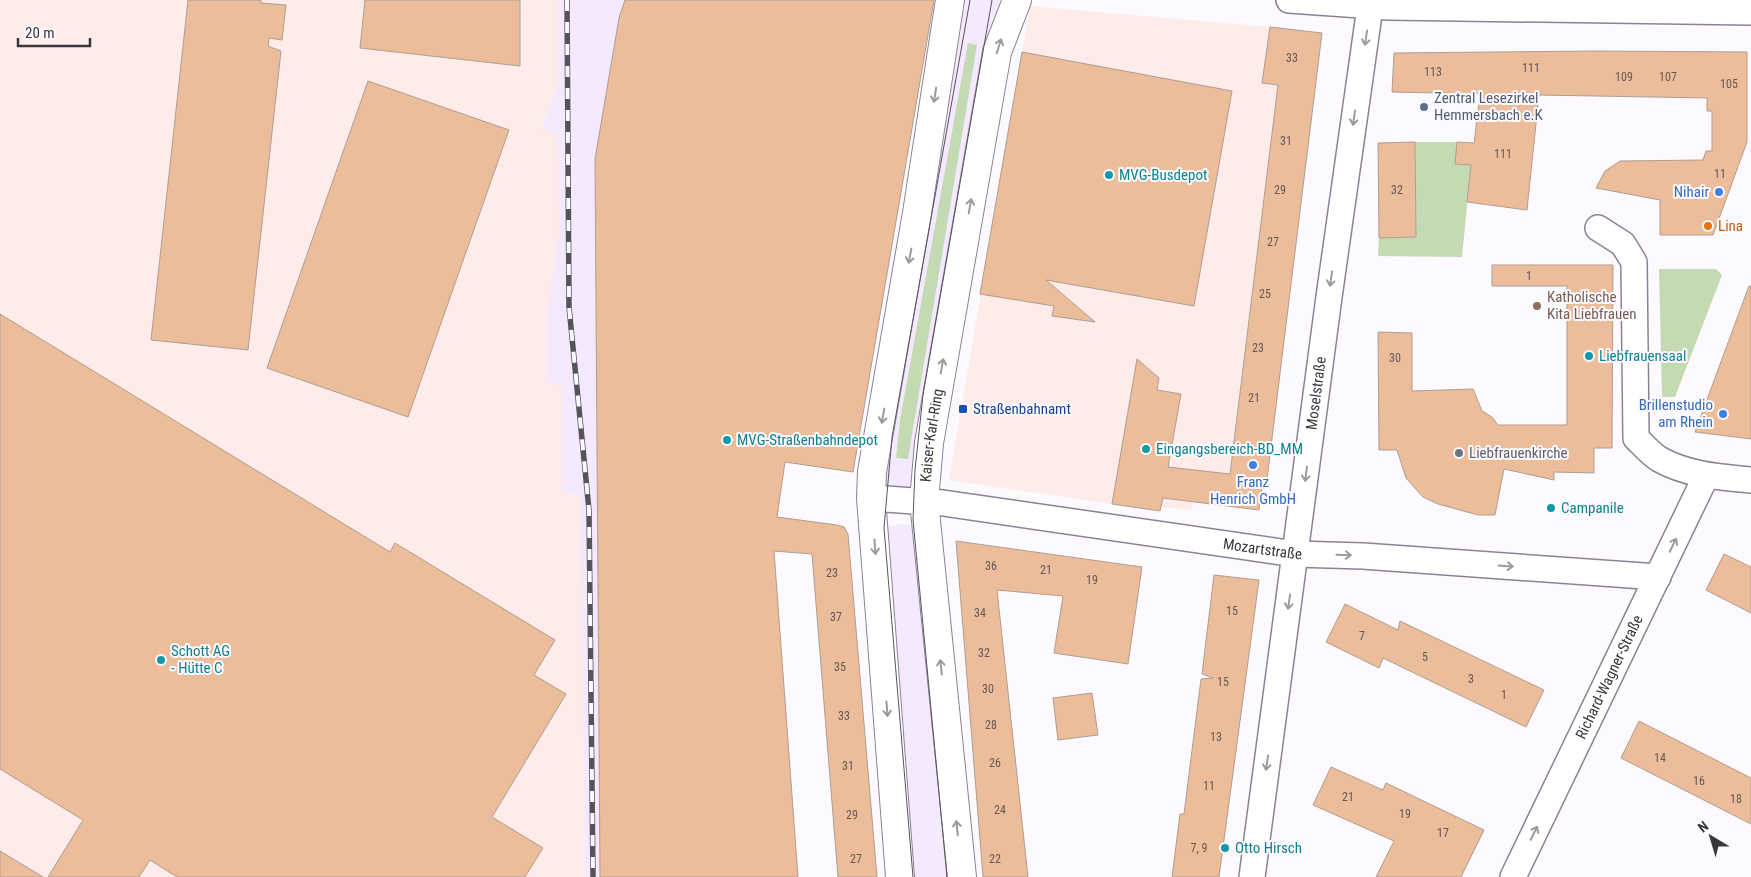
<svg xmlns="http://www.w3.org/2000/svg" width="1751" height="877" font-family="'Roboto Condensed',sans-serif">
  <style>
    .built { fill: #f4e9ff }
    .industrial { fill: #fdecea }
    .green { fill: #c4dab3 }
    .building { fill: #ebbd9b; stroke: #b09d90 }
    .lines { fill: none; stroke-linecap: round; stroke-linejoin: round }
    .minor-casing { stroke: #8b8294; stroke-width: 28 }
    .tertiary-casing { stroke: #8b8294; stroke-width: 30 }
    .minor { stroke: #fff; stroke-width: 25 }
    .tertiary { stroke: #fff; stroke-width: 28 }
    .tram { stroke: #57535a; stroke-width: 1 }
    .rail-casing { stroke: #57535a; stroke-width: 5.5 }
    .rail { stroke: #fcfafe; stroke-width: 4; stroke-dasharray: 11; stroke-linecap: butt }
    .oneway { stroke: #9c9a9e }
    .service-dot { fill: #5c6f8a; stroke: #fcfafe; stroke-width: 2 }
    .culture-dot { fill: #0f9aa8; stroke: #fcfafe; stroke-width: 2 }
    .shop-dot { fill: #3f7fe0; stroke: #fcfafe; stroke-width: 2 }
    .food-dot { fill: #e8710a; stroke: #fcfafe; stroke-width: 2 }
    .education-dot { fill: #8d6e63; stroke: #fcfafe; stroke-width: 2 }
    .transit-dot { fill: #1a4fb4; stroke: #fcfafe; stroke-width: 2 }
    .worship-dot { fill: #6b7280; stroke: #fcfafe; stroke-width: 2 }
    .labels { text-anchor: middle; stroke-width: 4; stroke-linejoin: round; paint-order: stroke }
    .number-label { font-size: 12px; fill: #665855 }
    .service-label { font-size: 15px; fill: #4e5e75; stroke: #fcfafe; text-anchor: start }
    .culture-label { font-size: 15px; fill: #0d838f; stroke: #fcfafe; text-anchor: start }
    .shop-label { font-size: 15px; fill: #366cbe; stroke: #fcfafe; text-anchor: end }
    .food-label { font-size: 15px; fill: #c56008; stroke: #fcfafe; text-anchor: start }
    .education-label { font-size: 15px; fill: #785e54; stroke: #fcfafe; text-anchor: start }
    .street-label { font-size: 15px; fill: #3a363e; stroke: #fcfafe }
    .transit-label { font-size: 15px; fill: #164399; stroke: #fcfafe; text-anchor: start }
    .worship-label { font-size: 15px; fill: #5b616d; stroke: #fcfafe; text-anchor: start }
  </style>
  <rect width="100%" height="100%" fill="#fcfafe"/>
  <!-- built -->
  <g class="built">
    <path d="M558,0H625L619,18L595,159L600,877H585L580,495L562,493V386L546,383L547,318L541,128L558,85Z"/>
    <path d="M957,0H1007L912,485L903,489L893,488L883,479Z"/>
    <path d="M901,524L917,526L954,877H906L884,528Z"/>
  </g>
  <!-- industrial -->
  <g class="industrial">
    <path d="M0,0H558V85L541,127L558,135L560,229L547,318L546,382L562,385V493L580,495L585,877H0Z"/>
    <path d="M1030,6L1270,27L1262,82L1278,85L1230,474L1197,470L1192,510L1161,507L1160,511L949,480Z"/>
  </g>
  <!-- green -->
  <g class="green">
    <path d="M968,43L977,45L908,459L896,458L900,420Z"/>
    <path d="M1415,142H1457L1456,164L1471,165L1462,257L1378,256L1379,238L1416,237Z"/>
    <path d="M1659,269H1716L1722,275L1675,397H1662Z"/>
  </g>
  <!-- building -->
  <g class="building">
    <path d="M188,0H261V3L286,5L282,40L269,38L268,46L281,51L248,350L151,340Z"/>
    <path d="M365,0H520V66L360,48Z"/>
    <path d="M625,0H934L853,472L785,462L777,517L837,525L844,527L848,534L877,877H838L812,554L774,551L798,877H600L595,159L619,18Z"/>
    <path d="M1270,27L1322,33L1267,479L1263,478L1259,510L1163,498L1160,511L1112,504L1137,359L1159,378L1157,390L1181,394L1168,467L1230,474L1278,85L1262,83Z"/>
    <path d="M1595,51L1747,52V142L1713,235H1660V200L1596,188L1605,171L1620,161L1703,160L1706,151H1712V111H1707V98L1539,95L1527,210L1467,202L1471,165L1455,164L1457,142L1474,143L1480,94L1392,92L1394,53Z"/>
    <path d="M1022,52L1232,91L1194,306L1046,280L1095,322L1052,316L1054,306L980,294Z"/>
    <path d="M368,81L509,130L408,417L267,368Z"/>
    <path d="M1415,142L1416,237L1379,238L1378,143Z"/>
    <path d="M1492,265H1613L1612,448H1594V473L1554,472V480L1504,469L1495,515H1478L1438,504L1423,497L1406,478L1397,450H1379L1378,332L1412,333V391L1473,389L1482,411L1492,417L1498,425H1567V286H1492Z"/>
    <path d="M1749,286H1751V439L1695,432Z"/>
    <path d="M0,314L390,552L395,543L555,640L534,675L566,694L492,817L543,848L525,877H177L150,860L139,877H48L83,820L0,769Z"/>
    <path d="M956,541L1142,567L1128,664L1054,653L1063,596L997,590L1028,877H983Z"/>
    <path d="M1724,554L1751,567V613L1706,590Z"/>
    <path d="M1214,575L1259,580L1219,877H1172L1180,814H1184L1201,679L1213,678L1202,674Z"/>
    <path d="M1345,604L1398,630L1400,621L1544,690L1526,727L1383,658L1379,668L1326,642Z"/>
    <path d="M1092,693L1098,735L1058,740L1053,698Z"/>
    <path d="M1639,721L1751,778V824L1621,758Z"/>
    <path d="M1331,767L1383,790L1386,783L1484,830L1461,877H1376L1394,841L1313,805Z"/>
    <path d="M0,851L43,877H0Z"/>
  </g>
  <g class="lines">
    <!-- minor casing -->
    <g class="minor-casing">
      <g id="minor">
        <path d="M1289,0L1389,7L1751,12"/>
        <path d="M1598,228L1623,244L1634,262L1636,438C1643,445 1651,454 1659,459C1687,475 1720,477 1751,480"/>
        <path id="s1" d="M871,498L943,503L1295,554L1363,556L1658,577"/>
        <path id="s2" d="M1252,877L1329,297L1371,0"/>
        <path id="s3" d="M1513,877L1706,476"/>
      </g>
    </g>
    <!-- tertiary casing -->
    <g class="tertiary-casing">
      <g id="tertiary">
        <path d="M900,877L871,498L872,472L917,213L950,0"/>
        <path id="s4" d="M962,877L924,501L929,443L997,52L1017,0"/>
      </g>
    </g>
    <!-- minor -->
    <use href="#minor" class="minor"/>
    <!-- tertiary -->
    <use href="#tertiary" class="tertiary"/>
    <!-- tram -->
    <g class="tram">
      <path d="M913,877L884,528L892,437L970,0"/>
      <path d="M947,877L913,520L915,470L923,395L992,0"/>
    </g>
    <!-- rail casing -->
    <g class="rail-casing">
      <path id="rail" d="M567,0L569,307L589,510L593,877"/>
    </g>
    <!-- rail -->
    <use href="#rail" class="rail"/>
  </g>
  <!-- one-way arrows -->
  <defs><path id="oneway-shaft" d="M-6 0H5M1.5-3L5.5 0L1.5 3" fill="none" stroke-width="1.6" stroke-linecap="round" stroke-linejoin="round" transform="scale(1.25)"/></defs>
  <g class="oneway">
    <use href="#oneway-shaft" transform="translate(1366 38) rotate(98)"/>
    <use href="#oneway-shaft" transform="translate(999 46) rotate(-73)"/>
    <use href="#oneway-shaft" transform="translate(935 95) rotate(99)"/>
    <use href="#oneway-shaft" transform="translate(1354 118) rotate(98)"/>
    <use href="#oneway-shaft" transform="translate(970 206) rotate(-80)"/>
    <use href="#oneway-shaft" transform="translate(910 256) rotate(100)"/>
    <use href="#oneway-shaft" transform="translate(1331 279) rotate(98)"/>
    <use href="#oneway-shaft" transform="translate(942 366) rotate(-80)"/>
    <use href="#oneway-shaft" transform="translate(883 416) rotate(100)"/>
    <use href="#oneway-shaft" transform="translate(1306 474) rotate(97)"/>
    <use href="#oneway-shaft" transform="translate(1673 545) rotate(-64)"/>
    <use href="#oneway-shaft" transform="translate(875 547) rotate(86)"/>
    <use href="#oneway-shaft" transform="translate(1344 555) rotate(2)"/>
    <use href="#oneway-shaft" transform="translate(1506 566) rotate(4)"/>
    <use href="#oneway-shaft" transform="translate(1289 602) rotate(98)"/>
    <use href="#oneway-shaft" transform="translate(941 667) rotate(-96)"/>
    <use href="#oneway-shaft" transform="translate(887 709) rotate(86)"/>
    <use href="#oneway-shaft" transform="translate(1267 763) rotate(98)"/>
    <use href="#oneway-shaft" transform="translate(957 828) rotate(-96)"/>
    <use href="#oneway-shaft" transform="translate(1534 833) rotate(-64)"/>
  </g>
  <!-- markers -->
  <circle class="service-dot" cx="1424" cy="107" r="5"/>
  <g class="culture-dot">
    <circle cx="1109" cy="175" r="5"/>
    <circle cx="1589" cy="356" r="5"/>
    <circle cx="727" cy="440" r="5"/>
    <circle cx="1146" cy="449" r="5"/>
    <circle cx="1551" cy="508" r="5"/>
    <circle cx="161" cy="660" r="5"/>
    <circle cx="1225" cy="848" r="5"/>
  </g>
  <g class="shop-dot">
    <circle cx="1719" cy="192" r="5"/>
    <circle cx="1723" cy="414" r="5"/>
    <circle cx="1253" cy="465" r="5"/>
  </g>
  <circle class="food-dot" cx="1708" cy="226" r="5"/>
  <circle class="education-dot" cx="1537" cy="306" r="5"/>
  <rect class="transit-dot" x="958" y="404" width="10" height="10" rx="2.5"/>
  <circle class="worship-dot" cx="1459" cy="453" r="5"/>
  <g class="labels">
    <!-- number labels -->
    <g class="number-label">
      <text x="1292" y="62">33</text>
      <text x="1531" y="72">111</text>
      <text x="1433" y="76">113</text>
      <text x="1624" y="81">109</text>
      <text x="1668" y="81">107</text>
      <text x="1729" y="88">105</text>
      <text x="1286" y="145">31</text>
      <text x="1503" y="158">111</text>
      <text x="1720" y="178">11</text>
      <text x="1280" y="194">29</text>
      <text x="1397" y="194">32</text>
      <text x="1273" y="246">27</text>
      <text x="1529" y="280">1</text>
      <text x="1265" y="298">25</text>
      <text x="1258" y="352">23</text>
      <text x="1395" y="362">30</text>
      <text x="1254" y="402">21</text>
      <text x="991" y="570">36</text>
      <text x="1046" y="574">21</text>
      <text x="832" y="577">23</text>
      <text x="1092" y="584">19</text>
      <text x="1232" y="615">15</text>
      <text x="980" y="617">34</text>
      <text x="836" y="621">37</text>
      <text x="1362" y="640">7</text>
      <text x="984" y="657">32</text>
      <text x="1425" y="661">5</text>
      <text x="840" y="671">35</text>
      <text x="1471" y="683">3</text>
      <text x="1223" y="686">15</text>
      <text x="988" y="693">30</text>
      <text x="1504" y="699">1</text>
      <text x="844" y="720">33</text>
      <text x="991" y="729">28</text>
      <text x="1216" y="741">13</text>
      <text x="1660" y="762">14</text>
      <text x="995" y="767">26</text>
      <text x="848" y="770">31</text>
      <text x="1699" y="785">16</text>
      <text x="1209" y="790">11</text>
      <text x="1348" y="801">21</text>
      <text x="1736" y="803">18</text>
      <text x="1000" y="814">24</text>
      <text x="1405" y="818">19</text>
      <text x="852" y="819">29</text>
      <text x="1443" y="837">17</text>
      <text x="1199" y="852">7, 9</text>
      <text x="856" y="863">27</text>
      <text x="995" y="863">22</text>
    </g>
    <!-- service labels -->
    <g class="service-label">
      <text x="1434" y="103">Zentral Lesezirkel<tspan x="1434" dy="17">Hemmersbach e.K</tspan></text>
    </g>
    <!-- culture labels -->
    <g class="culture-label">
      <text x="1119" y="180">MVG-Busdepot</text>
      <text x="1599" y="361">Liebfrauensaal</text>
      <text x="737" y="445">MVG-Straßenbahndepot</text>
      <text x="1156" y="454">Eingangsbereich-BD_MM</text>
      <text x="1561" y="513">Campanile</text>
      <text x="171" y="656">Schott AG<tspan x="171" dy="17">- Hütte C</tspan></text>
      <text x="1235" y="853">Otto Hirsch</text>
    </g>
    <!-- shop labels -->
    <g class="shop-label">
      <text x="1709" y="197">Nihair</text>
      <text x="1713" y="410">Brillenstudio<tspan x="1713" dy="17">am Rhein</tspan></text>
      <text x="1253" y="487" text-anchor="middle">Franz<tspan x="1253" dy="17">Henrich GmbH</tspan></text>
    </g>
    <!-- food labels -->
    <g class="food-label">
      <text x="1718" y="231">Lina</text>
    </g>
    <!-- education labels -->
    <g class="education-label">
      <text x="1547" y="302">Katholische<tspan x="1547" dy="17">Kita Liebfrauen</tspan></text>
    </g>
    <!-- street labels -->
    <g class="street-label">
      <text dy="5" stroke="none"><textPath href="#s2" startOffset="488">Moselstraße</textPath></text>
      <text dy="5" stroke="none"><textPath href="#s4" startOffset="444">Kaiser-Karl-Ring</textPath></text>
      <text dy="5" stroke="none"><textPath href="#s1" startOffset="395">Mozartstraße</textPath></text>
      <text dy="5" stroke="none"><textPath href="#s3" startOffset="222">Richard-Wagner-Straße</textPath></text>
    </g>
    <!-- transit labels -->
    <g class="transit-label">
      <text x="973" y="414">Straßenbahnamt</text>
    </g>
    <!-- worship labels -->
    <g class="worship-label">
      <text x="1469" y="458">Liebfrauenkirche</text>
    </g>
  </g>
  <!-- north arrow -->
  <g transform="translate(1711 837) rotate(322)" stroke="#fcfafe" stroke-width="4" paint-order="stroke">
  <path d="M0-4L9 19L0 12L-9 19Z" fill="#3a363e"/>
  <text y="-8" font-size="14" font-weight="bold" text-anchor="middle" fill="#3a363e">N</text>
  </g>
  <!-- scale -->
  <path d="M18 38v8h72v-8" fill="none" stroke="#3a363e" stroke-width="2.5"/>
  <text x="25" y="38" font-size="15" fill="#3a363e" stroke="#fcfafe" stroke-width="4" paint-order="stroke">20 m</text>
</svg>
